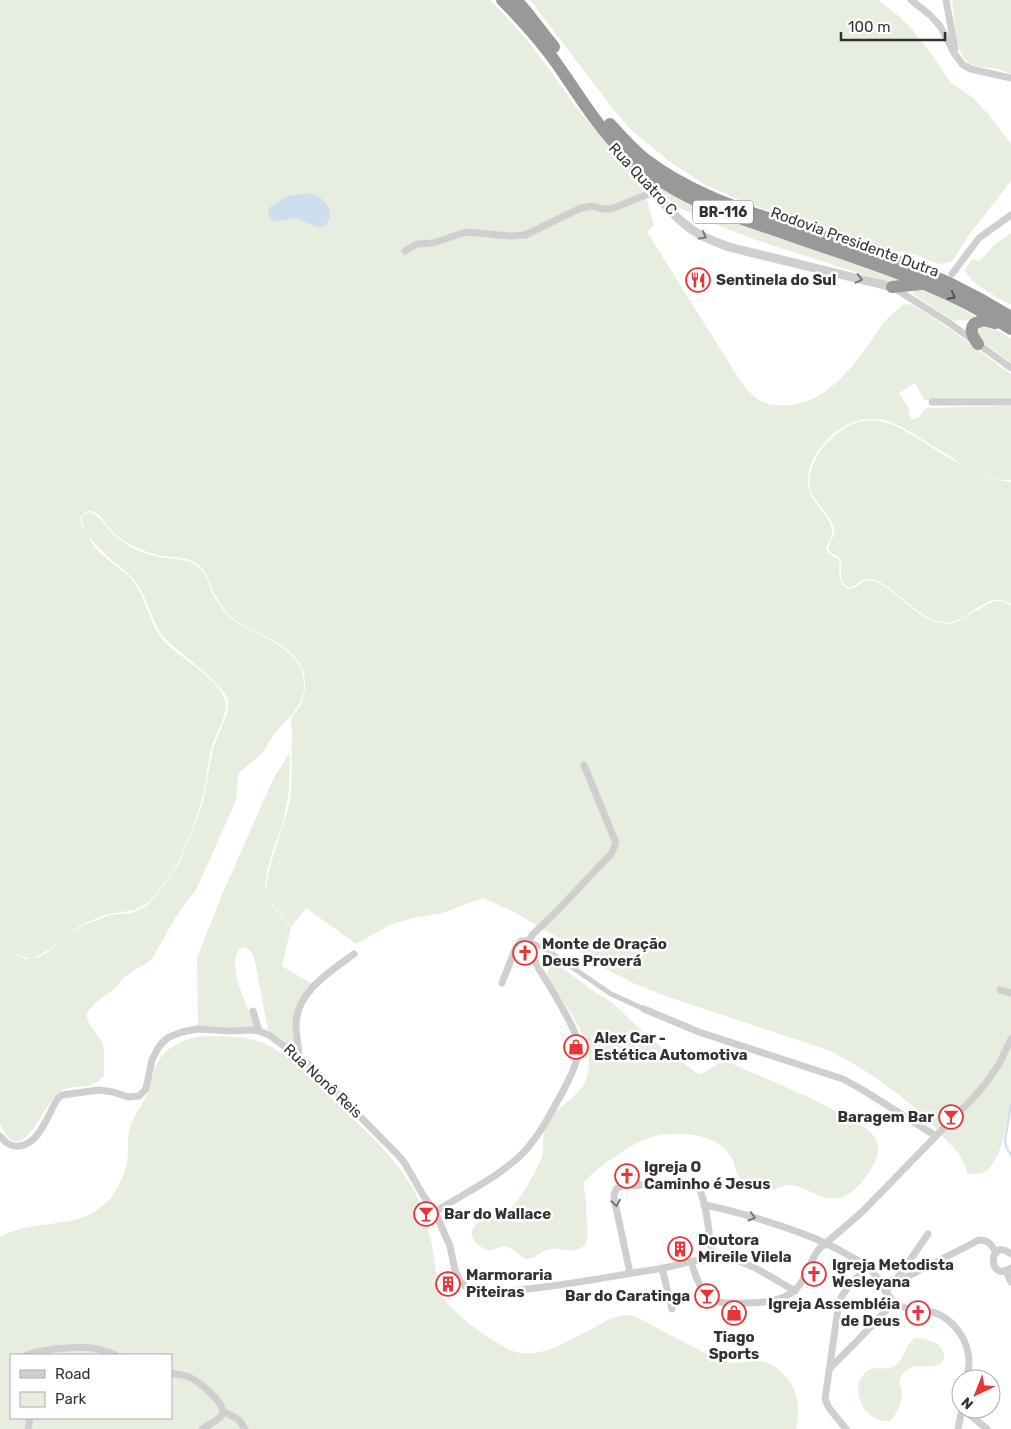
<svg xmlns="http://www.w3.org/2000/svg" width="1011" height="1429" font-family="Rubik,sans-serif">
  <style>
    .green { fill: #e7eee0; fill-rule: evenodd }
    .water { fill: #cddfee }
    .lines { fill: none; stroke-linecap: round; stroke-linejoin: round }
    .stream { stroke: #cddfee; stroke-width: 2 }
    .pedestrian { stroke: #cfcfcf; stroke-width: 5 }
    .minor { stroke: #cfcfcf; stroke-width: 7 }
    .tertiary { stroke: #cfcfcf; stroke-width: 9 }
    .motorway { stroke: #999; stroke-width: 12 }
    .oneway { stroke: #797979 }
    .oneway2 { stroke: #515151 }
    .labels { text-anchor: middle; stroke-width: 5; stroke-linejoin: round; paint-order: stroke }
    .shield { fill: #fff; stroke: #707070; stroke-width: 1 }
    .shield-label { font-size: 14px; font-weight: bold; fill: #323232 }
    .street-label { font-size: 15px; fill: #323232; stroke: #fff }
    .poi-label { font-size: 15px; font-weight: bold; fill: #323232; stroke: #fff; text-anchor: start }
  </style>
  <rect width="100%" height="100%" fill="#fff"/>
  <!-- green -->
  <g class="green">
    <path d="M0,0H490L502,12L531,45L557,80L572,102L604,141L638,179L646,197L654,225L647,232L741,382C755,400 766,408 790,405C829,400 852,368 873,338C880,328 885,319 895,312C898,309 902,304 907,304C917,302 997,364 1011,374V399L924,400L915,383L899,393L910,410L908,412L912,420L919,417L926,408L1011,406V480H999L977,473L993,479L1011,482V604C990,589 972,617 952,622C947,623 942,622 937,621C915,615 886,578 868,579C861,579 857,585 851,588L846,586L841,581C840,575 843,565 840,559C837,553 831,556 828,548C829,543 833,539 834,534C837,520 813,503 810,488C807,472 816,454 827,443C875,390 915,443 961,464C951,456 938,449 926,442C915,435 905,428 893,423C866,412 839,424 822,446C813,457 805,473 809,488C812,502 824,511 830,523C837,539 823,544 827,551C829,555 836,557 839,560C841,568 836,579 844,586C856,596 859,576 874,581C902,592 921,628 954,623L994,601H1004L1011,606V1105C1007,1122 1001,1164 984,1172C979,1174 973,1174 968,1174C966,1170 965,1164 962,1160C959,1153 953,1147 948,1142C915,1103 872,1072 828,1050L668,997L633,983L606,969L564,941L516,913L483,898L442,913L413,918L390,925L356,944L306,908L291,927L271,903L268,894L271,904L291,928L282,966L312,984L300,1001L296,1051L268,1030L254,957L251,951L245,947L240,948C225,968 249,1008 257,1028L198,1026L197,958L222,895L262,804L275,776L290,752L289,790L283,824L273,850L267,872L265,887L266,888C270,854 288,824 291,789C292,770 291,751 292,732C292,728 290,721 292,717C293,714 297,711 299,708C305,698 307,683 303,671C292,641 257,637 235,620C226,613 219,603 214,593C209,584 208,574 200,566C189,556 171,558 157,555C149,553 143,550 135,547C126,543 115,535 108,527C104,522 101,516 96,513C90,509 83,511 81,518C80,523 83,527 85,532L82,521L83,515L89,512C100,515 105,526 113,534C120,540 127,545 135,549C145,554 157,557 168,558C179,560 188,559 197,566C206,572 208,582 212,592C215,599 221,608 227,614C249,638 308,643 304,689C302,709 285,720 273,736C268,743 264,751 258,757C252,763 245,766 240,772C236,778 238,787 237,794C237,798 235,801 234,805L197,888L175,918L152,959L144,965L135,970L125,977L115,988L94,1004L87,1013V1018L89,1023L102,1042L104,1049V1076C89,1093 73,1082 58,1093C43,1105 21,1173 0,1124V949L5,950L0,948ZM89,537L107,556L126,572L136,582L143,594L158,630L168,642L207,674L224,692L228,701V711L213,748L203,802L191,834L179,863L155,897L147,906L132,913L110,915L82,926L64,937L48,952L39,957L25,959L7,951C13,953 20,957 28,958C44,959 66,933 82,925C90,921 101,916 110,914C122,911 136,912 146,904C154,899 158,891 163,884C168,877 174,870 178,862C187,843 195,822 201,802C207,784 207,764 212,746C216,733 229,713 225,700C218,678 184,660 168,645C150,628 148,602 134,582C121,566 96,556 89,537Z"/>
    <path d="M530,0H878L900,17L911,28L933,56L951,83L972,97L978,103L989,115L1011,144V181L969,235L953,260L947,263L939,264L907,252L884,250L746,203L702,183L669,161L632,131L617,114Z"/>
    <path d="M952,0H1011V74C1005,72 999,69 992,68C986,67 979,67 973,65C954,59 955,17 952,0Z"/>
    <path d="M658,187L689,202L912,281H883L756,240L715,224L680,208L668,199Z"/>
    <path d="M1011,233V305C998,297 969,284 965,270L972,259L980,261L995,244Z"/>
    <path d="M924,288L978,318L954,321L914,295L913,292L915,290Z"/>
    <path d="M990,325L1011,339V363L980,340L978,331L983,326Z"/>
    <path d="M552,965H557L564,969L589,988L614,1004L646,1035L698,1074C708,1073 714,1063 725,1062C731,1062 740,1068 746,1070C782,1085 819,1101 852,1120C860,1125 871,1130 876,1139C886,1156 859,1191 843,1197C824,1203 809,1188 792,1185C782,1184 772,1193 759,1190C750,1188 739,1180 736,1171C735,1166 734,1161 731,1157C722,1140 700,1135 682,1134C650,1133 637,1141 612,1159C601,1166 592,1173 583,1183C584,1190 586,1196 586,1202C587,1207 586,1213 586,1218C587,1228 592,1244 579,1249C570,1253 561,1248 552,1249C543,1249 535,1259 527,1259C523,1258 520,1255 517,1253C506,1244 502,1246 489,1251C481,1248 468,1240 473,1229C478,1216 499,1219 509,1211C517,1204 540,1166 542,1156C544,1146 542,1135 546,1126C558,1100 587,1099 589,1066C591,1036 565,1005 550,981C547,974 546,970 552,965Z"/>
    <path d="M200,1036C219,1037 240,1035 258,1041C290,1052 324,1090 348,1114C367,1132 387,1151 402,1172C408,1180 415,1191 419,1201C426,1219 431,1238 434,1257C436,1269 436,1283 441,1294C450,1312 490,1340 508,1349C538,1363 571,1339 597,1326C606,1321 615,1316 624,1315C635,1314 646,1322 655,1327C671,1335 687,1344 703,1352C709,1355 716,1359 722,1361C744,1368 758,1350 781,1372C798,1386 801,1408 796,1429H0V1237C5,1233 11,1232 17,1230C50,1220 83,1228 110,1199C116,1192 126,1172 127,1162C129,1152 127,1141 129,1131C132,1118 142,1106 148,1093C152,1084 152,1073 157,1064C165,1047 183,1040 200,1036ZM11,1355H171V1418H11Z"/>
    <path d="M915,1338C921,1338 929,1340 934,1342C943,1346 950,1361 937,1365C926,1370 912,1360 902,1375C897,1381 901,1386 902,1393C902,1403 897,1414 890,1421C881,1422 873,1418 866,1411C857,1400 853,1379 869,1370C879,1365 888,1373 898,1363C906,1355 905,1344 915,1338Z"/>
  </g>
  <!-- water -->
  <path class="water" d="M310,193C322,197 331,205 330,218C328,221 326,225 322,227C314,229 306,220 298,219C286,216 277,229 268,215L269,208L288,196Z"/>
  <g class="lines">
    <!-- stream -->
    <path class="stream" d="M1011,1105L1005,1141L1006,1147L1011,1155"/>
    <!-- pedestrian -->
    <path class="pedestrian" d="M529,941L547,950L611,994L644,1009"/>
    <!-- minor -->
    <g class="minor">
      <path d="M911,0L930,15L940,26L954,53L963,65L971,69L1011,78"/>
      <path d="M946,0L955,49"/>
      <path d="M405,251L417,244L433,243L466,232L510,236L525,235L581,208L592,206L602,209H611L651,193"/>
      <path d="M952,274L979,238L1011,215"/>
      <path d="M894,288L948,322L1011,368"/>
      <path d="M932,402H1011"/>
      <path d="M502,983L516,947L521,941H529"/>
      <path d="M1000,990L1011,993"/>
      <path d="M644,1009L699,1032L843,1079L863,1090L936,1136"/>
      <path d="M253,1011L259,1031"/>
      <path d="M299,1057C299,1046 296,1036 296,1025C296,992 330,972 354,954"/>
      <path d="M0,1136C5,1143 11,1147 20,1146C40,1143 48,1114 58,1098L62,1095L99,1090L113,1092L128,1097L139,1096L146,1089L152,1060L158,1048L163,1042L169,1037L182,1032L197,1029L230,1031L251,1030L259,1031L269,1035L308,1064L397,1154L404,1162L423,1195L435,1212L450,1246L455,1270L460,1281L468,1289L474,1292L487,1293C545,1289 601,1278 658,1269C681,1265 706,1255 730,1259C752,1263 775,1280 795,1291"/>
      <path d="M704,1205C722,1208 739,1213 756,1218C788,1228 819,1238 848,1255C854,1259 862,1262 867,1266C880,1276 884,1296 898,1305C907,1310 921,1310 932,1312C952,1317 968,1339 969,1360C969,1366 968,1373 967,1379"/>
      <path d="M435,1212C464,1193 498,1178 523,1153C540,1135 552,1111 564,1089C573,1072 582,1055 576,1036C570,1020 558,1000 549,985C540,971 531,958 529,941L532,935L556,912L611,854L616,843L584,765"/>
      <path d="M1011,1254C988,1236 987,1284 1011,1268"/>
      <path d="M691,1262C695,1273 700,1292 711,1299C717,1303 726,1303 733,1303C752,1303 782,1304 796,1289C807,1279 809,1261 819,1249L862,1212L974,1097L986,1083L999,1064L1011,1039"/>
      <path d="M662,1268L672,1309"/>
      <path d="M1006,1271L1011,1282"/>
      <path d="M630,1273L614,1198V1195L617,1188L624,1186L691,1182C695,1184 695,1183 698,1187C707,1200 710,1241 712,1259"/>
      <path d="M894,1283L928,1234"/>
      <path d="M885,1291L893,1284L979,1240C989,1240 992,1245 996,1253"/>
      <path d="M27,1355C36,1351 44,1351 54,1349C77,1347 93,1345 115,1355"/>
      <path d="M830,1368L858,1340L894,1302"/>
      <path d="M171,1373C176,1374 182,1375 187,1376C197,1380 228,1404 222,1415C218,1421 208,1425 202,1429"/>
      <path d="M963,1409L987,1429"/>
      <path d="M223,1411L239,1420L245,1429"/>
      <path d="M28,1429L30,1418"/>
      <path d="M846,1429L829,1408L825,1399L839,1302C845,1287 857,1278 868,1267"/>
      <path d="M958,1429L962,1409"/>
    </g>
    <!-- tertiary -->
    <path class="tertiary" d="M629,164C651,187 670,216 697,233C707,239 718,243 729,247L892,287"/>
    <!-- motorway -->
    <g class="motorway">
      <path d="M502,0C520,18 537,37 552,57C576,90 597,128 627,156C638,166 651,175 664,183C698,205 736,217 775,230C856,259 938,281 1011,329"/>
      <path d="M516,0L525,10L554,47"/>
      <path d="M610,124C621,136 632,149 645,159C688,192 737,208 788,225C818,234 848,244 878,254C925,270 969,291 1011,317"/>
      <path d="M892,287L921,284"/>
      <path d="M978,344C973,337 969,331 974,324L983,320L995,323"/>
    </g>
  </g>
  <!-- one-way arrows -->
  <defs><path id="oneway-chevron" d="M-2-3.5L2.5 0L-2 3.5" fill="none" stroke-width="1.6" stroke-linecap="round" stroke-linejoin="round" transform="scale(1.25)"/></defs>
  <g class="oneway">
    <use href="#oneway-chevron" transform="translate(703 236) rotate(29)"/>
    <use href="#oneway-chevron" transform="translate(859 279) rotate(14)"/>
    <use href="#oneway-chevron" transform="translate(616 1203) rotate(81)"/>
    <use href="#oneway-chevron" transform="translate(752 1217) rotate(16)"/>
  </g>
  <use class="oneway2" href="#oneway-chevron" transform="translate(952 296) rotate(28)"/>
  <!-- icons -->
  <defs>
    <g id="restaurant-ring" transform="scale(1.25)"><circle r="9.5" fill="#fff" stroke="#e83538" stroke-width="1.5"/><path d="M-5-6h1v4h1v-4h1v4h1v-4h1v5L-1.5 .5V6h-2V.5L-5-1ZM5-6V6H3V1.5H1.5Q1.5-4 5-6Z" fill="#e83538"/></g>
    <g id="church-ring" transform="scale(1.25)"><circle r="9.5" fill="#fff" stroke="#e83538" stroke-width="1.5"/><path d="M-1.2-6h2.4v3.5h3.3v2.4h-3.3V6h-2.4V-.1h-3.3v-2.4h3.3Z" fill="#e83538"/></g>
    <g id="shop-ring" transform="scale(1.25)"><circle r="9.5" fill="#fff" stroke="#e83538" stroke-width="1.5"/><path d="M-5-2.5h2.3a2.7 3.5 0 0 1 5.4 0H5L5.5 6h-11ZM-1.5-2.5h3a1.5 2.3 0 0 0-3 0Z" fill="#e83538"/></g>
    <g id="bar-ring" transform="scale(1.25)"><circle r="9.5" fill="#fff" stroke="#e83538" stroke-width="1.5"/><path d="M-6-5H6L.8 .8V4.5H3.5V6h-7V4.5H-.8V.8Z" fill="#e83538"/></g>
    <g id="building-ring" transform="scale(1.25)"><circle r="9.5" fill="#fff" stroke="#e83538" stroke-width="1.5"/><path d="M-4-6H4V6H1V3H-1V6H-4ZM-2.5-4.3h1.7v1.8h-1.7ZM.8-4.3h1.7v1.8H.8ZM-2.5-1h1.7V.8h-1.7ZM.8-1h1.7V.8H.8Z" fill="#e83538"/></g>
  </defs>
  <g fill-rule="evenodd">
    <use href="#restaurant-ring" x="698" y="280"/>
    <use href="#church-ring" x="525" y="953"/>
    <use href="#shop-ring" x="576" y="1047"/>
    <use href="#bar-ring" x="951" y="1117"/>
    <use href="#church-ring" x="627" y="1176"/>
    <use href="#bar-ring" x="426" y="1214"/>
    <use href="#building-ring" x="680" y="1249"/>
    <use href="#church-ring" x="814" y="1274"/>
    <use href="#building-ring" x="448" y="1284"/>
    <use href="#bar-ring" x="707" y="1296"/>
    <use href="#shop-ring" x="734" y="1313"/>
    <use href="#church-ring" x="918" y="1313"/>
  </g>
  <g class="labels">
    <!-- shield labels -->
    <rect class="shield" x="693" y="200.5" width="60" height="23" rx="4"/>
    <g class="shield-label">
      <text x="723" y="217">BR-116</text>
    </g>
    <!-- street labels -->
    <g class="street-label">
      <text transform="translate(643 179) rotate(47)" y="5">Rua Quatro C</text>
      <text transform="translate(855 242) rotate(20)" y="5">Rodovia Presidente Dutra</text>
      <text transform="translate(323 1081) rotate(43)" y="5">Rua Nonô Reis</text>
    </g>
    <!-- poi labels -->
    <g class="poi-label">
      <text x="716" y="285">Sentinela do Sul</text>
      <text x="542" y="949">Monte de Oração<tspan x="542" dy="17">Deus Proverá</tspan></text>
      <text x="594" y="1043">Alex Car -<tspan x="594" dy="17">Estética Automotiva</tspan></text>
      <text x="934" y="1122" text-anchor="end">Baragem Bar</text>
      <text x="644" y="1172">Igreja O<tspan x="644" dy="17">Caminho é Jesus</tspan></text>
      <text x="444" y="1219">Bar do Wallace</text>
      <text x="698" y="1245">Doutora<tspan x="698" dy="17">Mireile Vilela</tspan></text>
      <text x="832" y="1270">Igreja Metodista<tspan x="832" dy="17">Wesleyana</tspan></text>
      <text x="466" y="1280">Marmoraria<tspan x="466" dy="17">Piteiras</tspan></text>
      <text x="690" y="1301" text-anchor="end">Bar do Caratinga</text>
      <text x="900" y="1309" text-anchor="end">Igreja Assembléia<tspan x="900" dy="17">de Deus</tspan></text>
      <text x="734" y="1342" text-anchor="middle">Tiago<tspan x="734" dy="17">Sports</tspan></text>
    </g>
  </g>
  <!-- legend -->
  <rect x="10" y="1354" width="162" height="65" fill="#ffffff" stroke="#adadad"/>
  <rect x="20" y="1370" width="25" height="8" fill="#cfcfcf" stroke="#adadad"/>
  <text x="55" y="1379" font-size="15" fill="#323232">Road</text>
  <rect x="20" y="1392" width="25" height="15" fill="#e7eee0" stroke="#adadad"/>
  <text x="55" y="1404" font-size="15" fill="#323232">Park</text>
  <!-- north arrow -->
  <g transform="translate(976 1394) rotate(223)"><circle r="24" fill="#ffffff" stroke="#adadad"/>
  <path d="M0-4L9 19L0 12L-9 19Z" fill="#e83538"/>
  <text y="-8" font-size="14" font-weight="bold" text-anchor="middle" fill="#323232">N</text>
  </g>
  <!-- scale -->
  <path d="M841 32v8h104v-8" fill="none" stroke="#323232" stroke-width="2.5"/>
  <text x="848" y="32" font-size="15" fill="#323232" stroke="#ffffff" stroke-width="4" paint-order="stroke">100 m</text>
</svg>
